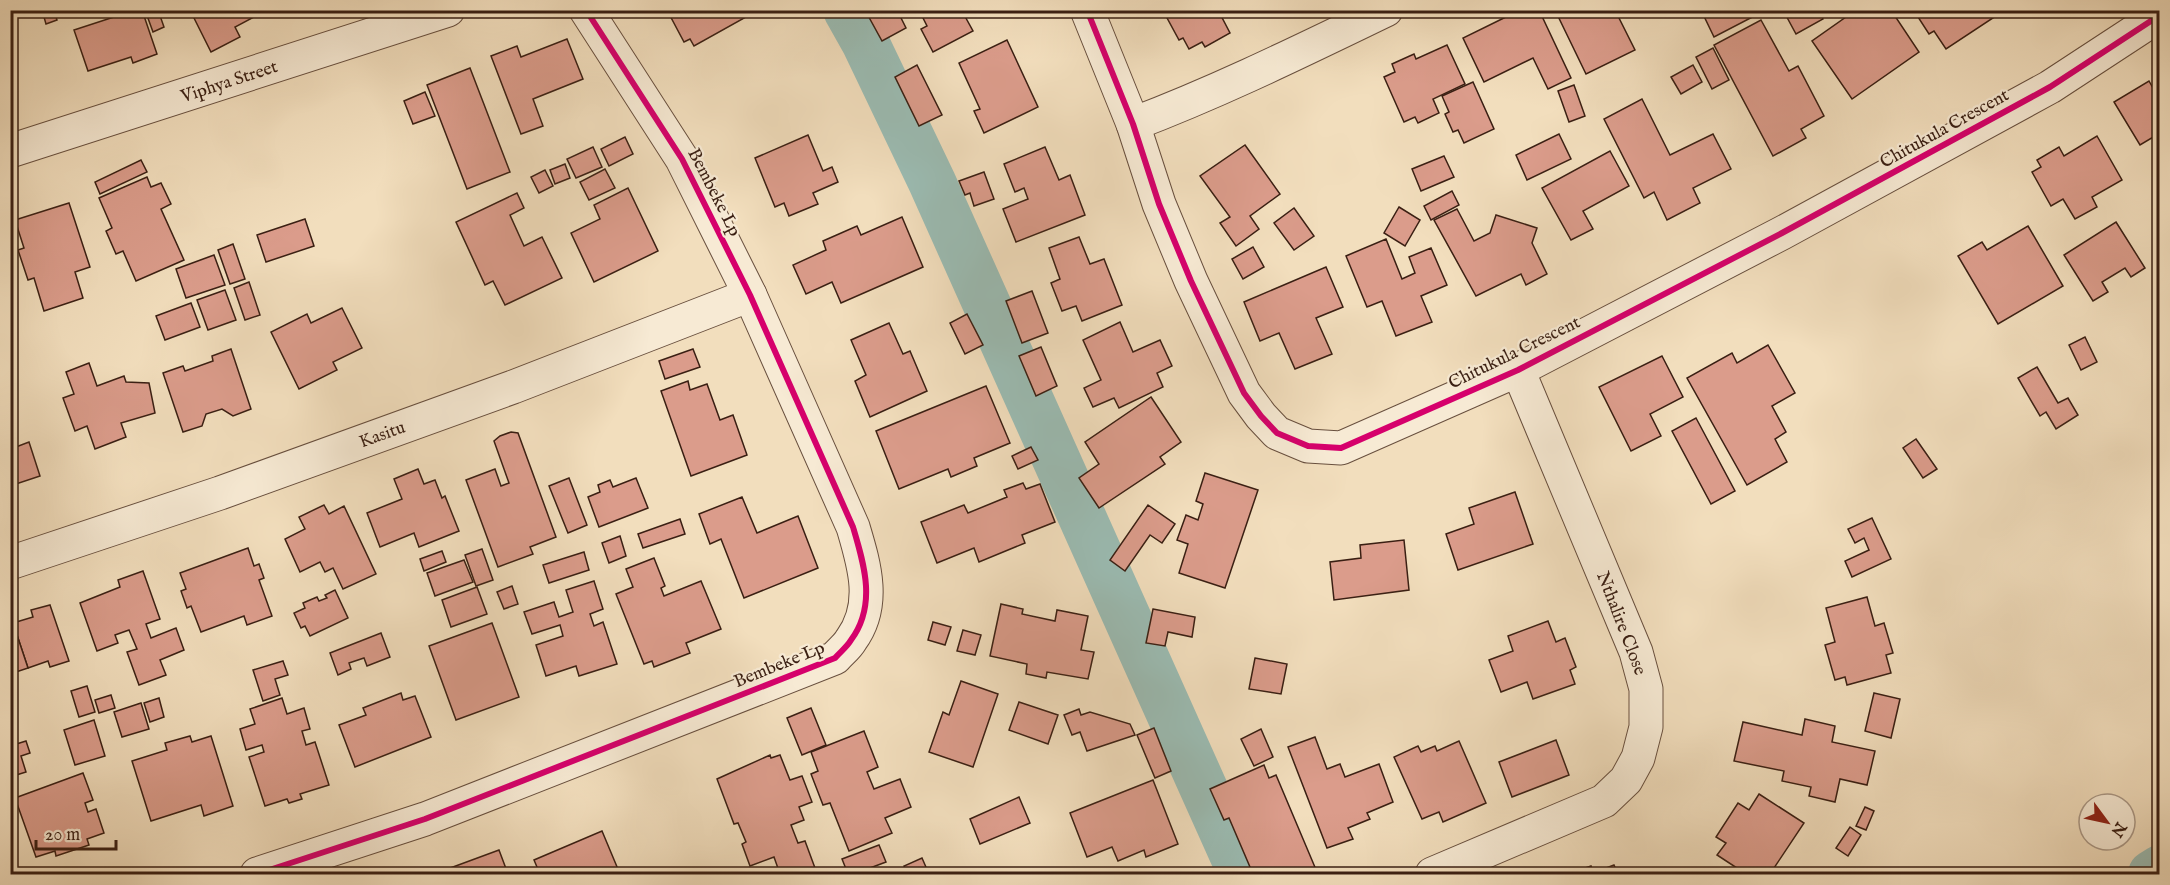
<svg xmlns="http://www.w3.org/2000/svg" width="2170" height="885" font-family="'IM FELL English',serif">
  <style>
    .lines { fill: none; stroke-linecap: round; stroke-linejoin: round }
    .river { stroke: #9bbcb3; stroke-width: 48 }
    .building { fill: #db9c8b; stroke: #3a1f13; stroke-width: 1.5 }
    .minor-casing { stroke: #684f3e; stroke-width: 35 }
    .minor { stroke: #f7ead4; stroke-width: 33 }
    .cycleway-casing { stroke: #f7ead4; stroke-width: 10 }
    .cycleway { stroke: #d6006c; stroke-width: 6 }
    .labels { text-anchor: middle; stroke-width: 4.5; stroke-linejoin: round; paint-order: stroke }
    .street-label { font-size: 18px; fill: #3a1f13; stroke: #f7ead4 }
  </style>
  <rect width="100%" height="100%" fill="#f2debd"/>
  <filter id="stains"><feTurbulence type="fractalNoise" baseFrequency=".00333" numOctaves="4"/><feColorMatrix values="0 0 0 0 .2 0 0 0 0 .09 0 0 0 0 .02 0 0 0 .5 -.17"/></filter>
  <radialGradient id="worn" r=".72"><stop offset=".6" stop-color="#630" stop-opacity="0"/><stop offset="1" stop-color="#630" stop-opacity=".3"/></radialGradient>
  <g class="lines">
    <!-- river -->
    <g class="river">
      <path d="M847,10L865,42L932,182L1242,874"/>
      <path d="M2152,874L2160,869"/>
    </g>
  </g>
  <!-- building -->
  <g class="building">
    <path d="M42,10H54L57,20L46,24Z"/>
    <path d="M115,10H142L157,54L133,63L131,57L88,71L74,30L117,16Z"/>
    <path d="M145,10H158L164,27L153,32Z"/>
    <path d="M190,10H253L256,16L235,27L240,37L211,52Z"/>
    <path d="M667,10H754L755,12L694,46L690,39L684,42Z"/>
    <path d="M865,10H897L906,28L882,41Z"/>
    <path d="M919,10H951L953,16L962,11L973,31L933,52L921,29L927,26Z"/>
    <path d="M1177,10H1218L1230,33L1205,47L1202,42L1189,49L1183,38L1179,40L1166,16Z"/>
    <path d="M1511,10H1539L1571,78L1548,89L1533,58L1484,82L1463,38L1512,14Z"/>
    <path d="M1555,10H1624L1617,14L1635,50L1586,74Z"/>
    <path d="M1701,10H1764V11L1714,37Z"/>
    <path d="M1783,10H1819L1823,19L1796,34Z"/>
    <path d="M1856,10H1868L1872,15L1878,10H1891L1919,52L1852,99L1812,41Z"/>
    <path d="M1925,10H1997L1999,14L1946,49L1934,31L1929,34L1918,17L1926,12Z"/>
    <path d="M1761,20L1789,71L1798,66L1824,116L1801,129L1806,138L1773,156L1714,45Z"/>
    <path d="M567,39L583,79L533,99L543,126L521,134L491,56L517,46L521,57Z"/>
    <path d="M1007,40L1038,107L984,133L974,111L980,109L959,63Z"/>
    <path d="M1447,45L1465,84L1433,99L1439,113L1418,123L1415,117L1404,122L1384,77L1395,72L1392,64L1414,54L1416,59Z"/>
    <path d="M1713,48L1729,80L1712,89L1696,57Z"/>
    <path d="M917,65L942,115L919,126L895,77Z"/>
    <path d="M1693,65L1702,82L1681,94L1671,77Z"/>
    <path d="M470,68L510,172L467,189L427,85Z"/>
    <path d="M2149,81L2153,88L2160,84V133L2140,145L2114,102Z"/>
    <path d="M1473,82L1494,129L1464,143L1458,130L1453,132L1445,114L1449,112L1442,96Z"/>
    <path d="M1574,85L1585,116L1569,122L1558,91Z"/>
    <path d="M425,92L435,116L413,124L404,101Z"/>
    <path d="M1642,99L1670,155L1713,134L1731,169L1693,188L1700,203L1667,220L1654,192L1644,198L1604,119Z"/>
    <path d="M1559,134L1571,159L1527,180L1516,155Z"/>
    <path d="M808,135L823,171L832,167L838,182L813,193L818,204L789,216L784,203L775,207L755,158Z"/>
    <path d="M2097,136L2122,180L2092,197L2097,207L2075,219L2063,199L2051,206L2032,172L2041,167L2037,160L2059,147L2064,156Z"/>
    <path d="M625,137L633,154L609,166L601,149Z"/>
    <path d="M1245,145L1280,194L1250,216L1259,229L1236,246L1220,223L1230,217L1200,176Z"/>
    <path d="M593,147L602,167L576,178L567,159Z"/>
    <path d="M1045,147L1059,180L1070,175L1085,215L1016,242L1003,209L1028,199L1024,188L1015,192L1004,164Z"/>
    <path d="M1610,151L1629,186L1583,211L1593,229L1571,240L1542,188Z"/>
    <path d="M1444,156L1454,177L1421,191L1412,169Z"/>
    <path d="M141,160L147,172L100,194L95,182Z"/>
    <path d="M565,164L570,178L555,184L550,170Z"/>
    <path d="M605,169L615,188L589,200L580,182Z"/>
    <path d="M545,170L553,186L539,193L531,177Z"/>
    <path d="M984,172L994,199L974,206L970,193L965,195L959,181Z"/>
    <path d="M147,177L151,187L161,183L171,204L161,209L184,260L136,281L123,251L116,254L106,231L112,228L99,198Z"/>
    <path d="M628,188L658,251L594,282L571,233L600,219L594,205Z"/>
    <path d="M1452,191L1459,205L1431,220L1424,206Z"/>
    <path d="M517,193L524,208L510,215L524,246L542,237L562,278L505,305L493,281L485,285L456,222Z"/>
    <path d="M69,203L90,267L75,272L83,298L44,311L34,278L28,280L18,250L24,248L15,220Z"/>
    <path d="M1399,207L1420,220L1405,246L1384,233Z"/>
    <path d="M1294,208L1314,236L1294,250L1274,223Z"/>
    <path d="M1457,209L1474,241L1490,233L1496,215L1537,228L1532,243L1547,274L1526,285L1521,274L1476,296L1434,220Z"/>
    <path d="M902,217L923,267L841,303L832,282L806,294L793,265L826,250L823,241L857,226L861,235Z"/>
    <path d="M305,219L314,246L266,262L257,235Z"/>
    <path d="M2116,222L2145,268L2131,277L2125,268L2102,282L2108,292L2093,301L2064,255Z"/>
    <path d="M2028,226L2063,286L1998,324L1958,256L1982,242L1987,250Z"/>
    <path d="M1079,237L1090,264L1104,259L1122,305L1082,321L1076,306L1062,311L1051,283L1060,279L1049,248Z"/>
    <path d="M1386,239L1402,279L1415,273L1409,257L1431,248L1447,285L1421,296L1432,322L1396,336L1382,301L1367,307L1346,256Z"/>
    <path d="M233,244L245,279L230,284L218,250Z"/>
    <path d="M1253,247L1264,267L1243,279L1232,259Z"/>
    <path d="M214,255L225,285L186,298L176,269Z"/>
    <path d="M1326,267L1343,307L1316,318L1332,354L1295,369L1279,333L1260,341L1244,302Z"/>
    <path d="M249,282L260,315L245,320L234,288Z"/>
    <path d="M225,290L236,320L208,330L197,300Z"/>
    <path d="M1032,291L1048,333L1022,343L1006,301Z"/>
    <path d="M191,303L200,327L165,340L156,316Z"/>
    <path d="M342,308L362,348L333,362L337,370L299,389L271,332L307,314L311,323Z"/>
    <path d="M967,314L983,345L965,354L950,323Z"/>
    <path d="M1120,322L1133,352L1160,340L1172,366L1157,373L1163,387L1119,408L1114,398L1093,407L1084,388L1101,380L1083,340Z"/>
    <path d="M889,323L903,354L910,351L927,391L870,417L855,381L866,375L851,340Z"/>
    <path d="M2085,337L2097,362L2081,370L2069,345Z"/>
    <path d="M1768,345L1795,393L1772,406L1786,432L1775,439L1787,462L1747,485L1687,378L1732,353L1737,363Z"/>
    <path d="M1041,347L1057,386L1036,396L1019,356Z"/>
    <path d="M231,349L251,409L233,416L222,409L206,414L202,426L183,432L163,373L183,366L185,371L213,361L212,356Z"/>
    <path d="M693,349L700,367L665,379L659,361Z"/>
    <path d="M1662,356L1683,397L1650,414L1661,436L1631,451L1599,387Z"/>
    <path d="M89,363L97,386L124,376L126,382L149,383L155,413L121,423L126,437L95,449L87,426L75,431L63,398L74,394L66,372Z"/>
    <path d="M2037,367L2058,403L2068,398L2078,415L2056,429L2046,412L2040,416L2018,378Z"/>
    <path d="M688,381L690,390L707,384L720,420L733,415L747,455L691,476L661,391Z"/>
    <path d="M986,386L1010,443L974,458L977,466L951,477L948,469L899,489L876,431Z"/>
    <path d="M1151,397L1181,442L1160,457L1165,464L1099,508L1079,478L1099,464L1085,442Z"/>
    <path d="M1696,418L1735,491L1711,504L1672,431Z"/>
    <path d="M10,429L16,447L29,442L40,476L10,486Z"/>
    <path d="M511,432L518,433L556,537L530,547L533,554L498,567L466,480L495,469L501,486L509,483L494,441L500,436Z"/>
    <path d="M1916,439L1937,469L1923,478L1903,448Z"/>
    <path d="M1031,447L1038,460L1018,469L1012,456Z"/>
    <path d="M418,469L424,484L435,480L442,498L445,496L459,531L419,547L414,533L380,547L367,513L402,499L394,479Z"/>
    <path d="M1205,473L1258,490L1225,588L1179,573L1188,544L1177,540L1186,515L1198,520L1203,504L1196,501Z"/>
    <path d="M569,478L587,525L568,533L549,486Z"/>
    <path d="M636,478L648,508L599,527L588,497L600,492L598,485L610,480L613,487Z"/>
    <path d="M1023,483L1026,489L1040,484L1055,522L1022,535L1025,543L979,562L974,548L937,563L921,522L964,505L968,513L1007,497L1004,490Z"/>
    <path d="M1515,492L1533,544L1458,570L1446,534L1474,524L1469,508Z"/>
    <path d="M742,497L757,533L798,516L818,568L744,598L721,539L710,544L699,514Z"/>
    <path d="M324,505L329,514L344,506L376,574L343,589L333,568L325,572L320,562L300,572L285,539L305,529L299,517Z"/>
    <path d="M1148,505L1175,524L1162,543L1150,535L1125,571L1110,560Z"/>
    <path d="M1872,518L1891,559L1852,577L1845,561L1869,550L1864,538L1855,543L1848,529Z"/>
    <path d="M680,519L685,534L643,548L638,534Z"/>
    <path d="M620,536L626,556L609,563L602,543Z"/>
    <path d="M1404,540L1409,590L1334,600L1330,562L1361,558L1360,545Z"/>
    <path d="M248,548L254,566L259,564L264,578L259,580L272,616L247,625L244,616L201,632L191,606L187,608L181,591L186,589L180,573Z"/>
    <path d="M482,549L493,580L476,586L465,555Z"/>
    <path d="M442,551L446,562L424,571L420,559Z"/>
    <path d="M584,552L589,570L549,583L543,565Z"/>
    <path d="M654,558L665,586L661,588L664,596L701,581L721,629L686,643L690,653L654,667L652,661L644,664L616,594L633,587L626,569Z"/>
    <path d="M464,560L473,582L435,596L427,573Z"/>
    <path d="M143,571L160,619L146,624L151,638L176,628L184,650L160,660L166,675L139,685L127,652L137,649L129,630L115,635L118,643L97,651L80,603L120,587L118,580Z"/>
    <path d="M594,581L603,609L590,614L594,626L603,622L617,664L579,676L576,666L546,676L536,645L563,636L560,625L532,634L524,612L554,602L559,617L573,612L566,590Z"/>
    <path d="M512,586L518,604L504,609L497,592Z"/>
    <path d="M477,587L487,614L451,627L442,600Z"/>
    <path d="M335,590L348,618L310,636L305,626L301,628L294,613L305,608L303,603L317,597L319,601L327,598L325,595Z"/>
    <path d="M1867,597L1875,626L1884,623L1893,653L1886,655L1891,673L1847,685L1845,677L1835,680L1825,645L1835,642L1826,608Z"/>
    <path d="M1001,604L1023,609L1022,614L1055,621L1057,610L1088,616L1081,650L1094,652L1088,679L1047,672L1046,678L1026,674L1027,664L990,656Z"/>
    <path d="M50,605L69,661L50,667L48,661L28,668L13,623L33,617L31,610Z"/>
    <path d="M1153,609L1195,617L1192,637L1168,632L1165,646L1146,643Z"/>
    <path d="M1548,621L1556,642L1565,638L1576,667L1570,670L1575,684L1533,699L1527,682L1501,692L1489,660L1513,651L1508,636Z"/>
    <path d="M933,622L951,627L945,645L928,640Z"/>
    <path d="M13,623L28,668L10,674V624Z"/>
    <path d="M492,623L519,697L456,720L429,646Z"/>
    <path d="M963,630L981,635L975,655L957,651Z"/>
    <path d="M381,633L390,657L367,666L364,658L349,663L351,669L338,675L330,653Z"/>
    <path d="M1255,658L1287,664L1281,694L1249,689Z"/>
    <path d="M283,661L288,675L275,679L280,695L263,701L253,670Z"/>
    <path d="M961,681L998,694L973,767L929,752L943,712L949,715Z"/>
    <path d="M87,686L95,712L79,717L71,691Z"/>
    <path d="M401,693L403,700L415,696L431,737L355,767L339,725L366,715L363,708Z"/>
    <path d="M1874,693L1900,699L1891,738L1865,731Z"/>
    <path d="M111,695L115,708L99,713L95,700Z"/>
    <path d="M159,698L164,717L150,722L144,703Z"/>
    <path d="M282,698L287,714L304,708L310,729L302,731L306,745L315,742L329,785L300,794L302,799L289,803L287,799L265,806L249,757L264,752L262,745L246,750L240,729L255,724L250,709Z"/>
    <path d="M1019,702L1058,715L1048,744L1009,730Z"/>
    <path d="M141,703L149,729L122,737L114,712Z"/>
    <path d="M811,708L826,745L802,755L787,718Z"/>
    <path d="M1079,709L1081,715L1090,712L1130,724L1135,735L1087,751L1080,732L1072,735L1064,715Z"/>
    <path d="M1805,719L1835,726L1832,742L1875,751L1867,785L1840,779L1835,802L1809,796L1811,787L1782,781L1784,771L1734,761L1743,722L1802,735Z"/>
    <path d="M94,720L105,756L75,765L64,730Z"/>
    <path d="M1154,728L1171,771L1155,778L1137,735Z"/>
    <path d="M1261,729L1273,757L1254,766L1241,739Z"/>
    <path d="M864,731L878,767L867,772L874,789L900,779L911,807L885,818L892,833L849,851L830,803L823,805L811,774L818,771L811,752Z"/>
    <path d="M190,736L192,742L211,736L233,806L204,816L201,805L151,821L132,761L167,750L165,743Z"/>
    <path d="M1315,737L1327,769L1340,764L1345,777L1379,764L1393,802L1367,813L1370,819L1348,828L1353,839L1327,848L1288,747Z"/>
    <path d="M1556,740L1569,775L1512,797L1499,762Z"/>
    <path d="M26,741L30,753L21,756L26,772L10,777V746Z"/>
    <path d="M1459,741L1486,803L1443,822L1439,812L1422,819L1394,757L1418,746L1421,752L1435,746L1437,751Z"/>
    <path d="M770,755L771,758L780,755L790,780L802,776L812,802L799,807L804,820L791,825L798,843L805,841L815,868L798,874H780L774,857L750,866L742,844L746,842L738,823L734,824L717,779Z"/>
    <path d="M1264,765L1269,778L1276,775L1317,872L1312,874H1253L1229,818L1224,820L1210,789Z"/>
    <path d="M83,773L93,800L85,803L88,812L96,809L104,833L87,839L89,845L56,856L55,851L36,857L15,798Z"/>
    <path d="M1153,780L1178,844L1146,857L1144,850L1118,861L1112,847L1087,857L1070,813Z"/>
    <path d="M1759,794L1804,823L1770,874H1746L1717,855L1726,843L1716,837L1738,803L1749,810Z"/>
    <path d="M1019,797L1030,823L980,844L970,819Z"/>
    <path d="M1865,807L1874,811L1866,830L1856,826Z"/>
    <path d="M1850,827L1861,835L1848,856L1836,848Z"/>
    <path d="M602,831L620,874H540L534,860Z"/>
    <path d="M879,845L886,862L854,874H848L842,859Z"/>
    <path d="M499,850L508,874H434Z"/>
    <path d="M922,858L929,874H901L907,872L904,866Z"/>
    <path d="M1614,865L1618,874H1568L1591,866L1593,873Z"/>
  </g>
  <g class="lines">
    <!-- minor casing -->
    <g class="minor-casing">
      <g id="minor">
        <path d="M1087,10L1133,124L1159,204L1191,281L1244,393L1261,416L1277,433L1308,446L1341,448L1518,370L1782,233L2050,87L2160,15"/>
        <path d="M1133,124C1220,91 1303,50 1386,10"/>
        <path d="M10,151L448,10"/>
        <path d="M10,563L220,493L513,387L750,295"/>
        <path d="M257,874L425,819L835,658C840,652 847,647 851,640C877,605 864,564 853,527L750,295L682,159L586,10"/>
        <path d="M1432,874L1604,801L1626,780L1638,758L1646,727V689L1636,652L1518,370"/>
      </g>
    </g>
    <!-- minor -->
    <use href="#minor" class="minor"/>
    <!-- cycleway casing -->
    <g class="cycleway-casing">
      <g id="cycleway">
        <path d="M1087,10L1133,124L1159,204L1191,281L1244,393L1261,416L1277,433L1308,446L1341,448L1518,370L1782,233L2050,87L2160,15"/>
        <path d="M257,874L425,819L835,658C840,652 847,647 851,640C877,605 864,564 853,527L750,295L682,159L586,10"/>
      </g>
    </g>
    <!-- cycleway -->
    <use href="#cycleway" class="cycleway"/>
  </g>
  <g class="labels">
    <!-- street labels -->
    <g class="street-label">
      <text transform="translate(229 81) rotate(-18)" y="6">Viphya Street</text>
      <text transform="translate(1944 128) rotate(-29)" y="6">Chitukula Crescent</text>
      <text transform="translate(715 192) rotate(63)" y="6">Bembeke Lp</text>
      <text transform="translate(1514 352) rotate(-26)" y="6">Chitukula Crescent</text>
      <text transform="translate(382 434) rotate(-20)" y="6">Kasitu</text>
      <text transform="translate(1622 623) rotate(69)" y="6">Nthalire Close</text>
      <text transform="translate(779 664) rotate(-22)" y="6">Bembeke Lp</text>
    </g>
  </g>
  <!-- margin -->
  <rect width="2170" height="885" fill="none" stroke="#f2debd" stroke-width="36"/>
  <rect x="12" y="12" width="2146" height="861" fill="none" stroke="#3a1f13" stroke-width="3"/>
  <rect x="18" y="18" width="2134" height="849" fill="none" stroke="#3a1f13" stroke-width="1.5"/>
  <!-- north arrow -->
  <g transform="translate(2107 822) rotate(123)"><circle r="28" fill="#f7ead4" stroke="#ab9987" stroke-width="1.5"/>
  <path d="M0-4.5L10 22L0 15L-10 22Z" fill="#8f2418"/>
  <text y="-9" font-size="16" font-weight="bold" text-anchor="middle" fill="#3a1f13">N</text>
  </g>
  <!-- scale -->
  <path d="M36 840v9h80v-9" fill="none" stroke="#3a1f13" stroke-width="3"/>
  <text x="45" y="840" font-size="18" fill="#3a1f13" stroke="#f7ead4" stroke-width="4.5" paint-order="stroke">20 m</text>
  <rect width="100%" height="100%" filter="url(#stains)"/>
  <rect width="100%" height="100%" fill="url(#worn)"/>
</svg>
